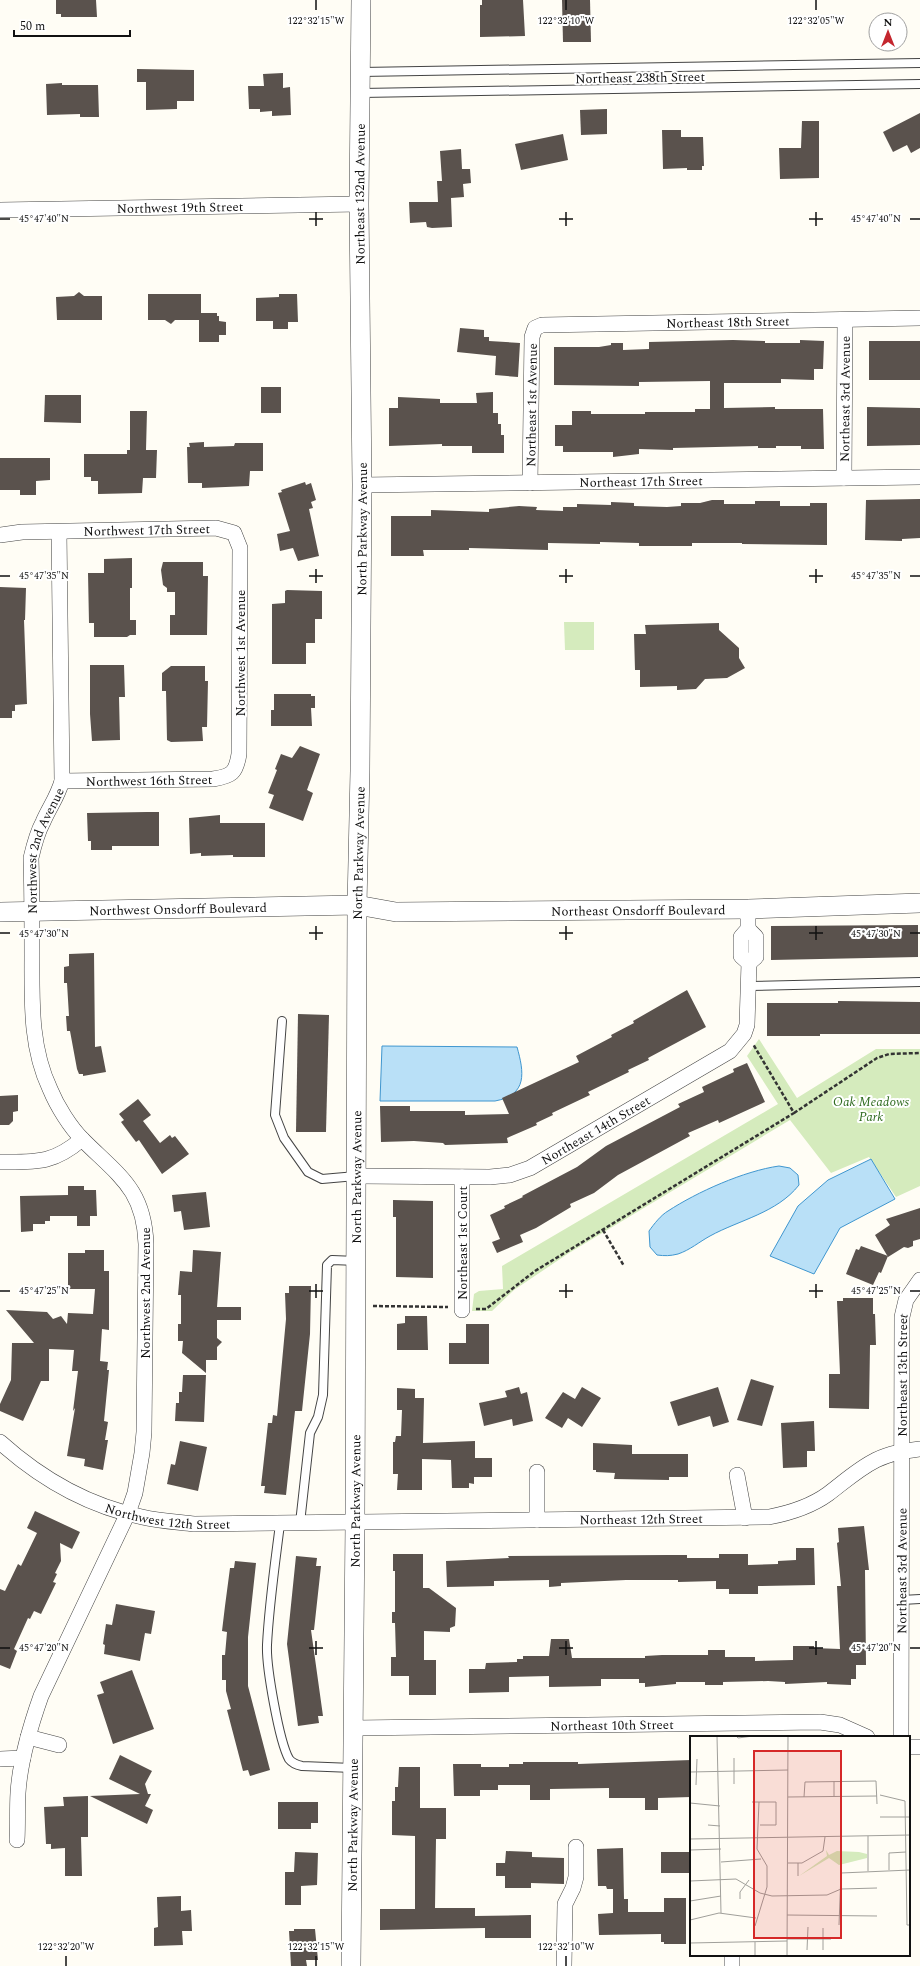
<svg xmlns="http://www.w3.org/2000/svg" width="920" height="1966" font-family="Spectral,serif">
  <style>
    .green { fill: #d5ebbd }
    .water { fill: #b9e0f7; stroke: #3f96cf }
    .building { fill: #5a524d }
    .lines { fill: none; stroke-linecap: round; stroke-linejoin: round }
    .service-casing { stroke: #444; stroke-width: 10 }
    .minor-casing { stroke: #444; stroke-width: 16 }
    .tertiary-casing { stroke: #444; stroke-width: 20 }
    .path { stroke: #333; stroke-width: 2.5; stroke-dasharray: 4 2; stroke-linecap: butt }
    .service { stroke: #fff; stroke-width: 8 }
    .minor { stroke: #fff; stroke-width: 15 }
    .tertiary { stroke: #fff; stroke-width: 19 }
    .ticks { fill: none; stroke: #111; stroke-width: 1.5 }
    .labels { text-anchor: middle; stroke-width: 4; stroke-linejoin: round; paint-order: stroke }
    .street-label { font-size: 13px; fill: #111; stroke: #fff }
    .park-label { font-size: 13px; font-style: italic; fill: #2f6b1f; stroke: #fff }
    .inset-road { fill: none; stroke: #a09f9a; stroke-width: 1 }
    .view { fill: #d62828; fill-opacity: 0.15; stroke: #d62828; stroke-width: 2 }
    .inset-edge { fill: none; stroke: #111; stroke-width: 2 }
    .ticks-label { font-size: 10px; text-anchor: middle; fill: #111; stroke: #fff; stroke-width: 4; stroke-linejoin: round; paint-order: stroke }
  </style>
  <rect width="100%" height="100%" fill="#fffdf5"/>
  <!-- green -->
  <g class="green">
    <path d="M564,622H594V650H565Z"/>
    <path d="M759,1039L797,1098L876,1049H920V1186L896,1197L869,1157L831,1173L790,1120L569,1253L514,1290L492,1311H472L474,1294L479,1291L503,1289L502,1266L778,1104L747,1056Z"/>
  </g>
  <!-- water -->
  <g class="water">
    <path d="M382,1046L517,1047C524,1072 528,1095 495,1101H380Z"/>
    <path d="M871,1159L895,1199L840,1228L814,1274L770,1256L798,1206L828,1180Z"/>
    <path d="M779,1166L790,1168L798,1175L799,1185C777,1213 739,1220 710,1236C699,1242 690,1250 678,1254C670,1256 665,1256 657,1255L650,1247L649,1231C654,1224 661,1215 668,1211C697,1192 744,1171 779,1166Z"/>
  </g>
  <!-- building -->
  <g class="building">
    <path d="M56,0H96L97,17H61V14H56Z"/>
    <path d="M482,0H523L525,36L480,37V5H482Z"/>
    <path d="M562,0H590L591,42H563Z"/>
    <path d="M137,69L194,70V101H177V109L146,110V82H137Z"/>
    <path d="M283,73V88L290,87L291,115L272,116V111L260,112V109H249L248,86H264L263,74Z"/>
    <path d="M62,83V85H98L99,117H80V114L47,115L46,84Z"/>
    <path d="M607,109V134L581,135L580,110Z"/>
    <path d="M920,113V148L911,153L907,145L893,152L883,132Z"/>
    <path d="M802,121H819V178L780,179L779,148H801Z"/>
    <path d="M662,130H681V137H703L704,166H702V170H687V168L663,169Z"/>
    <path d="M563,134L568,160L521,170L515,144Z"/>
    <path d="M461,149L462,169H470L471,183L463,184L464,197L451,198L452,227L432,228L427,227L426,222L410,223L409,202H438L437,181H442L440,151Z"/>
    <path d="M79,292L84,296H102V320H57L56,297L74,296Z"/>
    <path d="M148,294H201V313H217V316H219V321L226,322V335H219V342H199V320H175L171,324L165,320H148Z"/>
    <path d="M279,294H297L298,322H288V329H273V321H256V298L279,297Z"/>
    <path d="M460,328L484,330V337H489V341L520,343L518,377L495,375L496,356L457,352Z"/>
    <path d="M733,340L765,341V343H800V340L824,341L823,369H814V380L781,379V383H724V408L775,407V409H823L824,449H801V446H776V448H758V446L673,448V450L639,449V454L613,457V452H563V446H555V425H572V411H591V414H645V412H695V409H710V381L639,382V386L554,385V347H599L611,345V343H623V350L649,349V342Z"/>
    <rect x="869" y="341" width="51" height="39"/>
    <rect x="261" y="387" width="20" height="26"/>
    <path d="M493,392V413H498V424H501V435H504V453H472V446H442V444L389,446V408H398V397L440,399V403H477L476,393Z"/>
    <path d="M45,395H81V423L44,422Z"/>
    <path d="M867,407L920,408V445L867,446Z"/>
    <path d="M130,411H147L146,450H157L156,478H143L142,493L98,494V481H91V477H84V454H127V450H130Z"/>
    <path d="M204,442V447L234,446L235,443H263V471H250L249,486L202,488V483H188L187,447H190L189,443Z"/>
    <path d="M0,458H50V480L36,481V495H20V490H0Z"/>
    <path d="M305,482L306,485L311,483L316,500L311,502L313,508L309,509L319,556L298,561L293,548L280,551L277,534L290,531L278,493L282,492L281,490Z"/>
    <path d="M920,499V538L902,539V541L865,540L866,500Z"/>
    <path d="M712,500H724V504H755V501H780V506H810V503H827V545L742,544V543H692V546H639V543L600,542V544L548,543V550L469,548V550H423L424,556H391V516H431V510L489,512V509L519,506L537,507L536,510L563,511V507H577V504L611,505V502L634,503V506L667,507L681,506V503H700Z"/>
    <path d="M132,558V588H130V620H136V635H130L127,637H94V623H89L88,573H104V559Z"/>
    <path d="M163,562H203V576H208L207,635H170V615H175V592H167V588L163,585L161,570Z"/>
    <path d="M0,587L26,588L25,620H24L27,704L15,705V711H12V718H0Z"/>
    <path d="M287,590L322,591V619H315V643H306V664H272V604L285,603V591Z"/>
    <path d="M719,623V630L739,648V658L745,668L727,678L705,679L696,689L677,690V686L640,687V670H635L634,634H646L645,625Z"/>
    <path d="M90,665H124L125,697H119L120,740L92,741L90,714Z"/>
    <path d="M171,666H205V681H208L207,727H202L203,741L171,742L167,740L166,691H162V673Z"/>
    <path d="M274,694H311V696H315V708H311L312,726H271V710H274Z"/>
    <path d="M300,746L320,754L307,790L313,793L303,821L269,808L274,795L268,793L277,770L275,769L281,754L292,758Z"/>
    <path d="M147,812H159V846H112V850H91V841H88L87,813Z"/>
    <path d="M220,815V823H265V857H233V855L201,856V853L190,854L189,818Z"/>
    <path d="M918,925V957L771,960V926Z"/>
    <path d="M94,953L95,1047L101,1046L106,1072L83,1076V1074H79L77,1069L70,1031H67L66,1016H69L67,983H64V967L69,966V954Z"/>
    <path d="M687,990L706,1027L648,1058L649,1060L628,1070L629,1072L588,1092L590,1095L552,1113L553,1115L536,1123L537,1125L507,1138L508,1143L445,1145L443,1143L414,1141L381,1142L380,1106H410V1111H465V1115L509,1114L502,1098L579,1062L576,1056L612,1037L611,1035L634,1023L633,1021Z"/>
    <path d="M838,1001L920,1002V1034H820V1036H767V1003H838Z"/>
    <path d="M298,1014L329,1015L326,1132H296Z"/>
    <path d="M747,1063L765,1102L719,1123L718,1120L688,1133L690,1136L618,1175L594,1193L570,1204L571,1207L536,1228L520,1235L523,1242L497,1253L492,1242L500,1239L490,1215L505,1208L504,1206L523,1197L522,1196L577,1167L606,1146L680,1107L678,1104L704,1092L702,1087L734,1072L733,1069Z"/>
    <path d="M18,1095V1111L13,1112V1121L9,1125H0V1096Z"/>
    <path d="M138,1099L151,1115L143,1121L160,1143L170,1135L172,1138L175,1136L189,1154L162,1174L139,1140L136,1142L121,1122L124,1120L119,1114Z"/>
    <path d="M68,1186H84V1190H96L97,1216H90V1226H77V1216H50V1221H45V1224H33V1231L21,1232L20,1196L68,1195Z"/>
    <path d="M206,1192L210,1227L184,1230L181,1211L174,1212L172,1195Z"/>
    <path d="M393,1200L433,1201V1278L396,1277V1217H393Z"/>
    <path d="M920,1208V1239L913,1241V1246L908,1248L904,1247L888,1257L875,1235L890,1225L886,1219Z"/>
    <path d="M861,1246L888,1256L881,1273L879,1272L873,1285L846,1274L856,1249L859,1250Z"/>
    <path d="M85,1250H104V1271H109V1330L102,1329L100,1361L108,1362L107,1370H109L104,1421L108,1422L105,1440H108L103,1470L84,1466L85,1459L67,1456L75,1408L73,1411L78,1371H72L74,1350L49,1349V1381H41L23,1421L0,1411V1404L11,1380L12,1343H34L6,1310L47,1312L53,1319L61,1316L67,1324L68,1313L93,1314L95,1289H68V1253H85Z"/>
    <path d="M193,1250L221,1252L217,1307H241V1320H217V1338L222,1342L217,1347V1360H206V1373L182,1353L183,1341H178V1324H181V1295H178L180,1271L192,1272Z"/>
    <path d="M289,1286H311L310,1334L302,1411H295L286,1495L264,1493L265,1486H261L268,1423H272L273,1415L277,1416L286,1319L285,1293H289Z"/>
    <path d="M843,1298H873V1314H875L876,1345H870L869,1409L829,1408V1374H840L837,1301H843Z"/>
    <path d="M405,1316H427L428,1350H397V1324L405,1323Z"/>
    <path d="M466,1324H489V1364H449V1343H466Z"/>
    <path d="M183,1375H206L204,1422L175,1421L176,1403H179V1392H182Z"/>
    <path d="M751,1379L774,1386L762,1426L737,1420Z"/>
    <path d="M519,1387L521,1394L527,1392L533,1421L513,1426L512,1419L484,1426L479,1403L507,1397L505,1391Z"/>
    <path d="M582,1387L601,1398L582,1427L568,1418L562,1428L545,1418L563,1392L575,1399Z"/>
    <path d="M718,1387L729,1422L713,1427L710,1416L678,1426L670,1402Z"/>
    <path d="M397,1388L415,1389V1398H424L423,1443L475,1441V1458H492V1477H474V1484L469,1483V1488H452L451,1460L422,1459V1490H397L398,1474H393V1442H395L396,1436H401L402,1410H397Z"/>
    <path d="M814,1421L815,1451H807V1467L783,1468L781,1423Z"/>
    <path d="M180,1441L207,1447L198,1491L167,1484L171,1464L175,1465Z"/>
    <path d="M593,1443L632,1445V1454H688V1477H669V1480L614,1479L615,1473L596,1472V1470H593Z"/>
    <path d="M35,1511L80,1532L72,1549L60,1543L61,1561L55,1573L57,1574L53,1582L56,1583L41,1614L34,1611L30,1619L28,1618L14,1649L17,1651L10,1669L0,1665V1589L5,1591L18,1564L21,1566L37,1533L27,1528Z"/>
    <path d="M864,1526L869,1570H865L866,1665H856V1679H851V1685L827,1684V1682L785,1684V1682L768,1681L723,1682V1685H705V1682H676V1684L645,1687V1683H639V1679H601V1686L549,1687V1676L509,1677V1692L469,1693V1669H485L486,1663L517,1662V1659H523V1656H549L551,1639H569L572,1658H645V1656L662,1655H708V1650H725V1657H755V1661L793,1660V1646H814V1648L840,1649L837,1586H841L837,1543L839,1542L838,1528Z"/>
    <path d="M796,1548H814L815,1585L758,1586V1594H729V1589H716V1581L678,1582V1580H626L561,1583V1586L549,1587V1580L494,1581V1586L447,1587L446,1561L509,1558L508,1556L667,1555H687V1558H719V1554H748V1565L778,1564V1561L796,1560Z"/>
    <path d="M393,1554H423V1588H429L456,1608L455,1626L450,1628V1632L424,1631V1660H436V1695H409V1676H391V1657H396L395,1623H392V1612H395V1571H393Z"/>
    <path d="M296,1556L317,1558L316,1566H321L314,1630H311L323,1716H318L319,1723L298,1726L287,1644Z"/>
    <path d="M235,1561L256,1563L248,1637V1686L270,1770L250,1776L248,1770L243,1771L227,1710L231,1709L226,1691V1680H222V1655H225L227,1632L222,1631L225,1606L230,1568H234Z"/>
    <path d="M116,1604L155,1611L151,1634L145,1633L140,1661L104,1654L105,1645L103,1644L106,1624L112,1625Z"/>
    <path d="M132,1670L154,1729L113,1744L97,1695L104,1693L100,1682Z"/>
    <path d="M120,1755L152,1771L145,1784L148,1794H151L145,1806L153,1810L147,1824L90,1796L140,1794L109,1779Z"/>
    <path d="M691,1760V1797L658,1798V1810H645V1798H609V1788L550,1789V1800H530V1785H498V1790H480V1796H454L453,1764H481V1767H509V1764H523V1762H578V1764Z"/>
    <path d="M399,1767H420V1808H446V1839H436L435,1908H475V1916L531,1915V1938H485V1928L380,1930V1909H415V1836L392,1835V1801H395V1787H398Z"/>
    <path d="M88,1796V1837H81L82,1876H65V1848L51,1849V1844H46L44,1807L64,1806L63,1797Z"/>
    <path d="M278,1802H318V1823H311V1829H278Z"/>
    <path d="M623,1848L624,1899H628V1912H664V1898H686V1944H664V1942H661V1934L599,1935L598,1914L613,1913V1889H607L606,1886H598L597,1849Z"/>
    <path d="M506,1851L532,1852V1857L564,1858V1884L531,1883V1888H505V1876H496V1863H505Z"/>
    <path d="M295,1852L318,1853L317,1885L301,1886V1905H285V1872H294Z"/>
    <rect x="661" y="1852" width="30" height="21"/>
    <path d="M181,1896V1911L191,1910L192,1931H182L183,1945L154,1946V1928L158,1927L157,1897Z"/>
    <path d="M294,1929H315L318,1960H306L307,1966H291L289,1931H294Z"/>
  </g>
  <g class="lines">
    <!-- service casing -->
    <g class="service-casing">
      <g id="service">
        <path d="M361,72L920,63"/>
        <path d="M361,93L920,84"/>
        <path d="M749,986L920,982"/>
        <path d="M282,1021L275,1115L284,1138L308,1172L322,1179L356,1176"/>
        <path d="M300,1523L310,1433L318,1417L323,1395L327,1265L332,1260L357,1261"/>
        <path d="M280,1524C275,1564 269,1605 267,1645C266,1666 279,1741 289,1759C292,1763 297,1765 302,1766L353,1768"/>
        <path d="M902,1600L920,1599"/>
      </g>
    </g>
    <!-- minor casing -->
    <g class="minor-casing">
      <g id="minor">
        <path id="s1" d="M0,210L359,204"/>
        <path id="s2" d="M844,478L845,320"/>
        <path id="s3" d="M530,483L532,337L535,328L542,325L920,318"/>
        <path id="s4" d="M362,485L920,477"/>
        <path id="s5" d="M0,535L22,532L216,528L234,533L240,548L239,754C236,773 232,776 213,779L62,781"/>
        <path d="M748,929L756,937V957L749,963"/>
        <path d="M0,1162C36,1162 53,1164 82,1139"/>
        <path id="s6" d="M357,1176L490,1177L510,1175L530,1168L730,1051L744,1034L747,1025L749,963L741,956V937L748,929V909"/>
        <path d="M462,1177V1310"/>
        <path id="s7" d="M0,1442C40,1478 89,1506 142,1517C159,1521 177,1522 194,1524L769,1517C790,1513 810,1507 828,1494C844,1482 858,1469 876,1460C890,1453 905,1451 920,1449"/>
        <path d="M537,1472V1520"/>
        <path d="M737,1475L745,1518"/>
        <path id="s8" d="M354,1728L820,1722L840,1725L867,1737"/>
        <path d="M28,1737L59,1745"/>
        <path id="s9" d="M901,1737L902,1317L906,1300L920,1280"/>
        <path d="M909,1747H920"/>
        <path d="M0,1759L23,1758"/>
        <path id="s10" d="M17,1840C18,1824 17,1809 18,1793C20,1760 30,1727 41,1696L128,1513L135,1493L142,1453L144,1432L146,1244C144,1189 119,1176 83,1140C70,1127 57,1106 50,1089C30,1047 32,1001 32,955C32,923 32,891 31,858C34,845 37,833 43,822C50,806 57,798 62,781L59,532"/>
        <path d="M732,1955V1966"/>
        <path d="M564,1966L565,1904L573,1888L576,1877V1847"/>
      </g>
    </g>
    <!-- tertiary casing -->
    <g class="tertiary-casing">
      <g id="tertiary">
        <path id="s11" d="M0,912L357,905L396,912L748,909L920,903"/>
        <path id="s12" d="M351,1966L355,1523L357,905L360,771L362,485L359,204L361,0"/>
      </g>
    </g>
    <!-- path -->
    <g class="path">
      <path d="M794,1113L877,1058L889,1054L920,1053"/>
      <path d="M603,1230L624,1266"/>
      <path d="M373,1306L448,1307"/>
      <path d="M476,1309H486L535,1271L794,1113L753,1044"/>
    </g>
    <!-- service -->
    <use href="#service" class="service"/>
    <!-- minor -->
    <use href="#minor" class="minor"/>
    <!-- tertiary -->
    <use href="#tertiary" class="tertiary"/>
  </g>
  <!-- ticks -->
  <path class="ticks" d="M316,0V10M566,0V10M816,0V10M316,212V226M566,212V226M816,212V226M0,219H10M309,219H323M559,219H573M809,219H823M910,219H920M316,569V583M566,569V583M816,569V583M0,576H10M309,576H323M559,576H573M809,576H823M910,576H920M316,926V940M566,926V940M816,926V940M0,933H10M309,933H323M559,933H573M809,933H823M910,933H920M316,1284V1298M566,1284V1298M816,1284V1298M0,1291H10M309,1291H323M559,1291H573M809,1291H823M910,1291H920M316,1641V1655M566,1641V1655M816,1641V1655M0,1648H10M309,1648H323M559,1648H573M809,1648H823M910,1648H920M66,1956V1966M316,1956V1966M566,1956V1966"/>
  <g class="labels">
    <!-- street labels -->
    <g class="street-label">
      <text transform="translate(640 77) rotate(-1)" y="5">Northeast 238th Street</text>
      <text dy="5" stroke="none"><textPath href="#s12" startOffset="1772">Northeast 132nd Avenue</textPath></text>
      <text dy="5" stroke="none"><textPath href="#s1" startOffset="180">Northwest 19th Street</textPath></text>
      <text dy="5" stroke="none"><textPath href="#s3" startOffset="349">Northeast 18th Street</textPath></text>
      <text dy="5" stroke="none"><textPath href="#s2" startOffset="79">Northeast 3rd Avenue</textPath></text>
      <text dy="5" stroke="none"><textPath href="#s3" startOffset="78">Northeast 1st Avenue</textPath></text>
      <text dy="5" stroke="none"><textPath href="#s4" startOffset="279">Northeast 17th Street</textPath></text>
      <text dy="5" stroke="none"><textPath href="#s12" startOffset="1437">North Parkway Avenue</textPath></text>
      <text dy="5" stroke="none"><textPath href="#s5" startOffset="147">Northwest 17th Street</textPath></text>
      <text transform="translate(240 653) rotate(-90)" y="5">Northwest 1st Avenue</text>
      <text transform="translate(149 780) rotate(-1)" y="5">Northwest 16th Street</text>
      <text dy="5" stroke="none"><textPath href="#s10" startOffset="1051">Northwest 2nd Avenue</textPath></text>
      <text dy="5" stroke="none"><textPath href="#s12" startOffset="1113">North Parkway Avenue</textPath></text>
      <text dy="5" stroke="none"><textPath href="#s11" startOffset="178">Northwest Onsdorff Boulevard</textPath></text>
      <text dy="5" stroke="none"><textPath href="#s11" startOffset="639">Northeast Onsdorff Boulevard</textPath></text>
      <text dy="5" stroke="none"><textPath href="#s6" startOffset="250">Northeast 14th Street</textPath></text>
      <text dy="5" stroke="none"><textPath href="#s12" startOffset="789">North Parkway Avenue</textPath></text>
      <text transform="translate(462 1243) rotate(-90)" y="5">Northeast 1st Court</text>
      <text transform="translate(145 1293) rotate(-90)" y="5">Northwest 2nd Avenue</text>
      <text dy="5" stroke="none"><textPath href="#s9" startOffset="362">Northeast 13th Street</textPath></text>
      <text dy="5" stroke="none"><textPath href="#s12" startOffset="465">North Parkway Avenue</textPath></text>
      <text dy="5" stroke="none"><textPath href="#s7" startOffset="188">Northwest 12th Street</textPath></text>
      <text dy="5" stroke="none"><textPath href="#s7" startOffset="662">Northeast 12th Street</textPath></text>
      <text dy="5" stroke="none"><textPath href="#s9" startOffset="166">Northeast 3rd Avenue</textPath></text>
      <text dy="5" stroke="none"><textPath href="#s8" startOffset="258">Northeast 10th Street</textPath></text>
      <text dy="5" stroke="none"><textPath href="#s12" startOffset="141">North Parkway Avenue</textPath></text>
    </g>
    <!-- park labels -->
    <g class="park-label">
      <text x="871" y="1106">Oak Meadows<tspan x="871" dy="15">Park</tspan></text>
    </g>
  </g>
  <!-- overview -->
  <g transform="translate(690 1736)">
    <rect width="220" height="220" fill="#fffdf5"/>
    <path d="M136,114L139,119L147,115L169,116L177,118V122L149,129L139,122L109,140L137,120Z" fill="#d5ebbd"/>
    <path class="inset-road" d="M27,0L31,177M46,0L48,2L63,0M44,22V48M0,36L98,34M6,49L7,23M190,59L215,65L217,189H220M98,61L187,60M114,61L115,46L186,45L187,68M144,61V45M62,66H86V89H70M0,67L30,70M190,81H220M18,89L30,90M178,100V135M0,103L220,99M0,114L31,113M31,126L71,123M98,127H112L133,115L135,101M108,127V140M199,134V117L216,116M0,145L46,143L70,157L82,160L137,159L151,153L187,152M50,163V156L59,144M0,165L31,160M97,179L187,180M0,184L29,177L66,182M149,189L151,137L220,134M65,190L77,151V130L67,113L69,66M133,192V214M97,203H141M65,206V220M0,207L97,205M117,214L118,191M97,220L98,0"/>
    <path class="view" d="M64,15H151V202H64Z"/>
    <rect width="220" height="220" class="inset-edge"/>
  </g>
  <g class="ticks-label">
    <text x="316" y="24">122°32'15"W</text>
    <text x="566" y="24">122°32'10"W</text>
    <text x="816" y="24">122°32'05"W</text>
    <text x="44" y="222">45°47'40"N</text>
    <text x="876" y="222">45°47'40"N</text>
    <text x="44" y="579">45°47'35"N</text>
    <text x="876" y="579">45°47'35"N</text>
    <text x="44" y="937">45°47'30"N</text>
    <text x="876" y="937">45°47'30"N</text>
    <text x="44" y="1294">45°47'25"N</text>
    <text x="876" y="1294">45°47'25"N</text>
    <text x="44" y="1651">45°47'20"N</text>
    <text x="876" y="1651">45°47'20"N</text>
    <text x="66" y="1950">122°32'20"W</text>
    <text x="316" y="1950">122°32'15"W</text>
    <text x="566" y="1950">122°32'10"W</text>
  </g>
  <!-- north arrow -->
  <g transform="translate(888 32)"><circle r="19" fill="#ffffff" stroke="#a0a0a0"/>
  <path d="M0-3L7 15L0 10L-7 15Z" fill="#c4262e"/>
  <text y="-6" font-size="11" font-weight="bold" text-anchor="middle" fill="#111111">N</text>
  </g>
  <!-- scale -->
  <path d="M14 30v6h116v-6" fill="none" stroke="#111111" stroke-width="2"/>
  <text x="20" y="30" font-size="12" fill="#111111" stroke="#ffffff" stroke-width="3" paint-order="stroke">50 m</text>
</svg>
